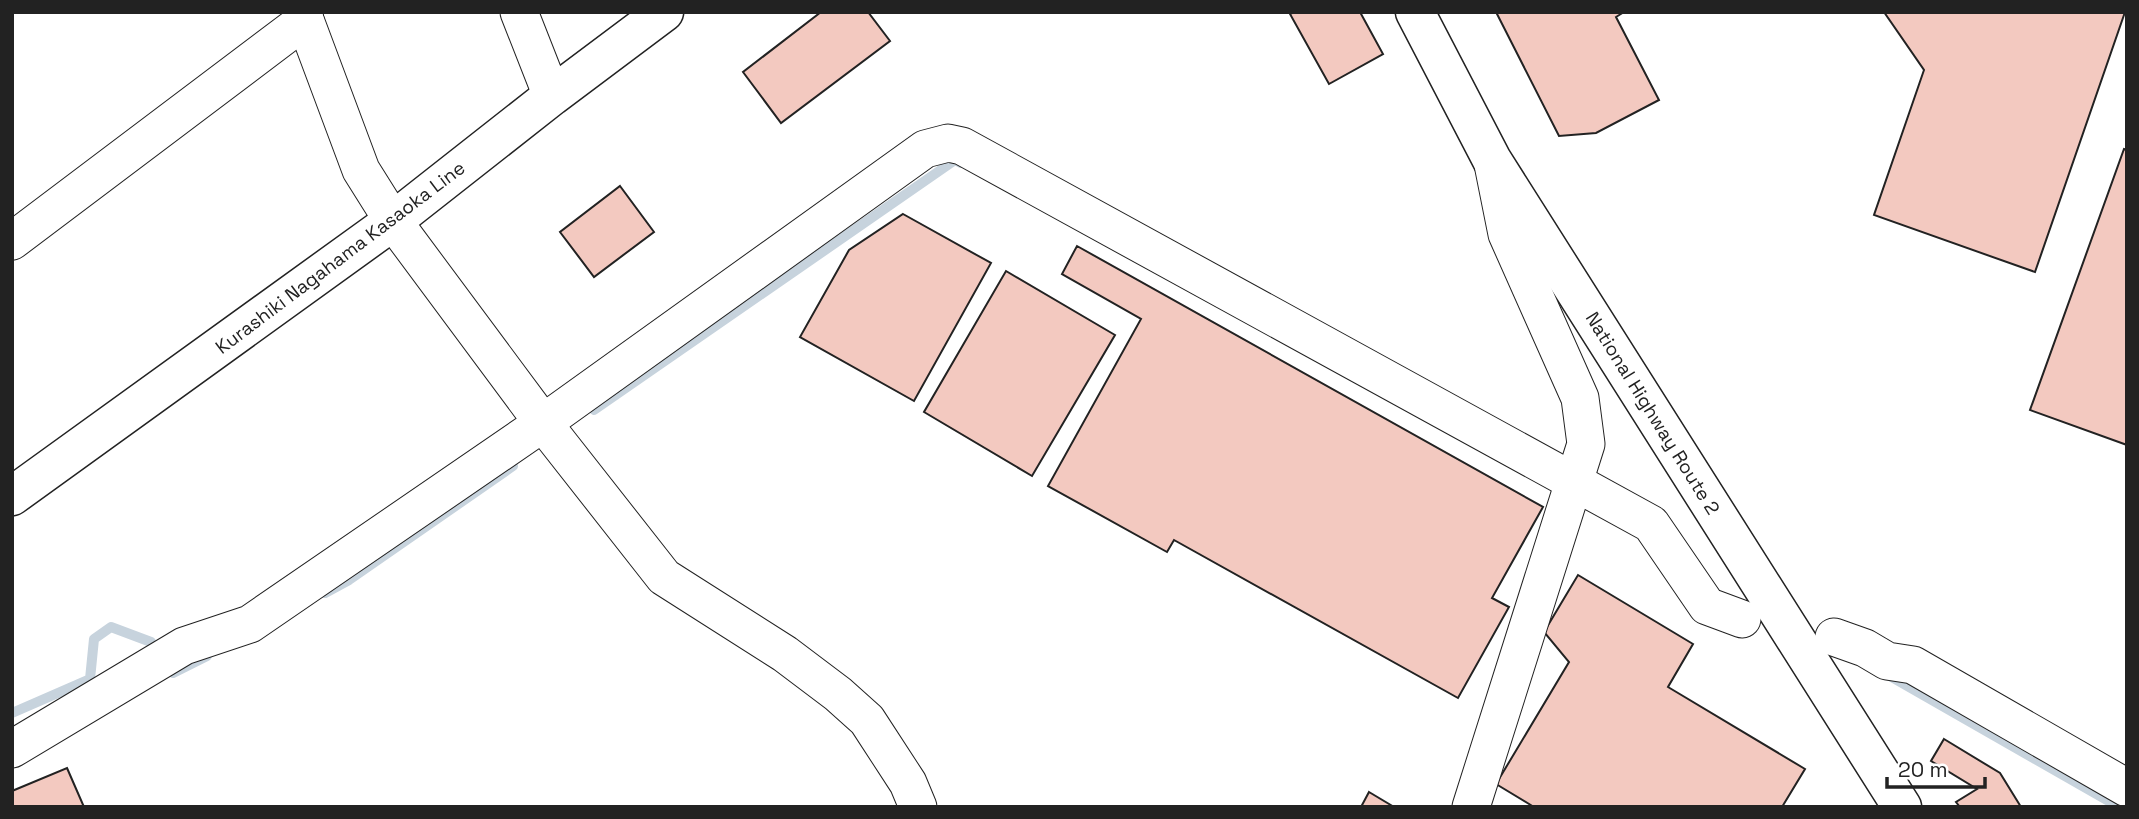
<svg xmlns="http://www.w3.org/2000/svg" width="2139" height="819" font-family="'Space Grotesk',sans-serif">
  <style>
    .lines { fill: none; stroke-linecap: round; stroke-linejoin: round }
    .stream { stroke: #c7d3dd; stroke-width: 10 }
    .building { fill: #f3c9c0; stroke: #222; stroke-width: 2 }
    .minor-casing { stroke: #222; stroke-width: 39 }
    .major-casing { stroke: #222; stroke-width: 41 }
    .highway-casing { stroke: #222; stroke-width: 41 }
    .minor { stroke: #fff; stroke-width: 37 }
    .major { stroke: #fff; stroke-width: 38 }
    .highway { stroke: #fff; stroke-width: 38 }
    .labels { text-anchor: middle; stroke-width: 5; stroke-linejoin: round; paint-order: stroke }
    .street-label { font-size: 19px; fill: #222; stroke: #fff }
  </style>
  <rect width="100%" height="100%" fill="#fff"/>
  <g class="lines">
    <!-- stream -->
    <g class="stream">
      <path d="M594,410L955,160L961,163"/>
      <path d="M325,593L349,580L513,466"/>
      <path d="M173,673L207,656"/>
      <path d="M1888,675L2119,807"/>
      <path d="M12,713L90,679L94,639L111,627L151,642L159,654"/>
    </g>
  </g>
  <!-- building -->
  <g class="building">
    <path d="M821,12H868L890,41L781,123L743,72Z"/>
    <path d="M1294,12H1360L1383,54L1329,84L1290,14Z"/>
    <path d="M1496,12H1624L1616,17L1659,100L1596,133L1559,136Z"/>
    <path d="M1884,12H2125L2035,272L1874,215L1924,70Z"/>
    <path d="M2124,149L2127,150V445L2030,410Z"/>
    <path d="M620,186L654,232L594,277L560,232Z"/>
    <path d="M903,214L991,263L914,401L800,337L849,250Z"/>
    <path d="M1077,246L1543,507L1492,598L1509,607L1458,698L1174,540L1167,552L1048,486L1141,319L1062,274Z"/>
    <path d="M1006,271L1115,335L1032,476L924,412Z"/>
    <path d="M1578,575L1693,644L1668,687L1805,769L1782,807H1534L1496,784L1569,662L1544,632Z"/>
    <path d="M1944,739L2000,773L2021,807H1960L1956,802L1977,789L1931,761Z"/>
    <path d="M67,768L84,807H12V791Z"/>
    <path d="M1369,792L1394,807H1361Z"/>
  </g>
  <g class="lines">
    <!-- minor casing -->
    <g class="minor-casing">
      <g id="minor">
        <path d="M302,12L361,170L393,221L543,423L664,577L785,654L838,694L867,720L908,783L918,807"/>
        <path d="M519,12L552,96"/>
        <path d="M12,241L305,20"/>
        <path d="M1834,637L1865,648L1887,661L1913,665L2127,788"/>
        <path d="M12,749L184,646L250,624L543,423L925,149L948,143L962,146L1651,524L1707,606L1742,619"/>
        <path d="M1471,807L1586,444L1580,398L1507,234L1493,164"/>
      </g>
    </g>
    <!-- major casing -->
    <g class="major-casing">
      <path id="major" d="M12,496L393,221L552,96L664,12"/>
    </g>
    <!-- highway casing -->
    <g class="highway-casing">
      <path id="highway" d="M1415,12L1492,160L1902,807"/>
    </g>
    <!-- minor -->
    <use href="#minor" class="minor"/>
    <!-- major -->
    <use href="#major" class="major"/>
    <!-- highway -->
    <use href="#highway" class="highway"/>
  </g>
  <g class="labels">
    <!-- street labels -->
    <g class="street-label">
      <text transform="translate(340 257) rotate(-37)" y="7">Kurashiki Nagahama Kasaoka Line</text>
      <text transform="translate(1653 413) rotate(58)" y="7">National Highway Route 2</text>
    </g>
  </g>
  <!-- border -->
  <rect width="2139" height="819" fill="none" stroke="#222222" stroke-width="28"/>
  <!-- scale -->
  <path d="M1887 777v10h98v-10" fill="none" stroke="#222222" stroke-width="3.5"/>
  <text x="1898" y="777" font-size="21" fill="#222222" stroke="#ffffff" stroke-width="5" paint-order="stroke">20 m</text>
</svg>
